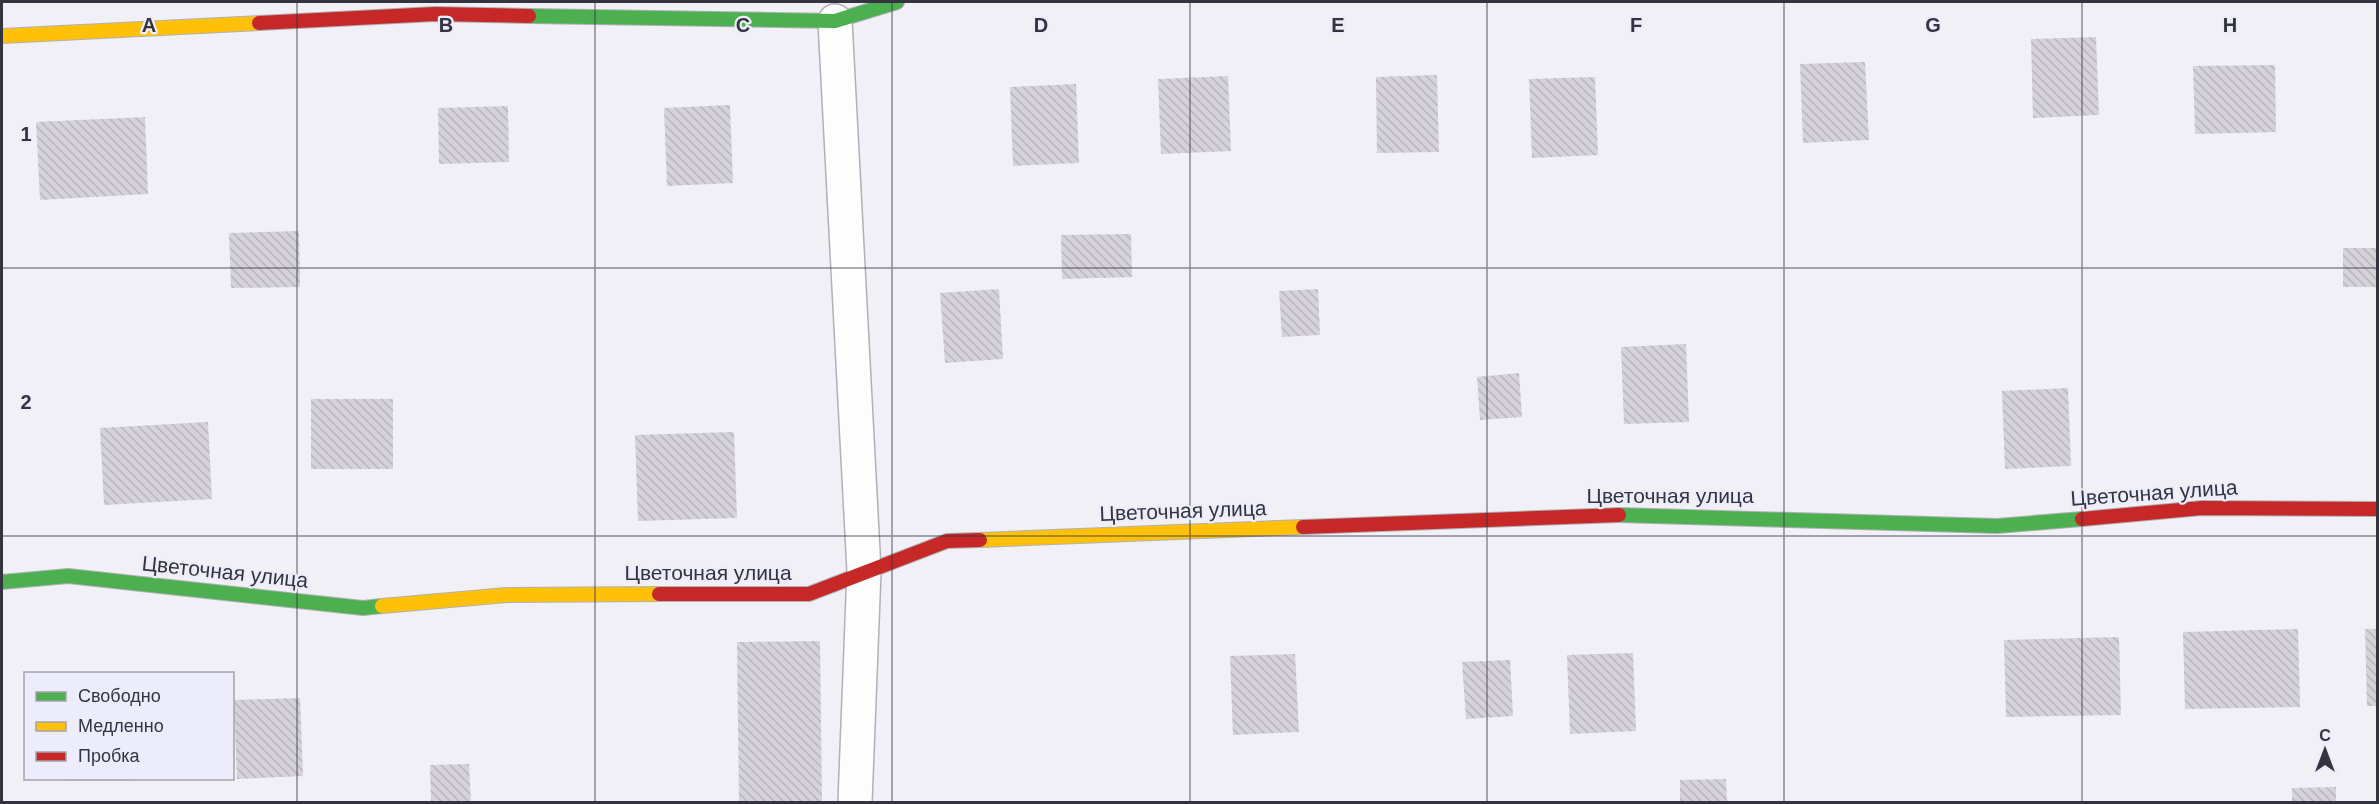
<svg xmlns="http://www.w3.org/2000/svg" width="2379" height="804" font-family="Arial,sans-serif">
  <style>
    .building { fill: url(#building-back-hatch) }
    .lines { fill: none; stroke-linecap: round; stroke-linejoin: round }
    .street-casing { stroke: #b0b0b8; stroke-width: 36 }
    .fast-casing { stroke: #b0b0b8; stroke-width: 16 }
    .slow-casing { stroke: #b0b0b8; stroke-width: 16 }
    .jam-casing { stroke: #b0b0b8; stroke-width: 16 }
    .street { stroke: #fdfdfe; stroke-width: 33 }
    .fast { stroke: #4caf50; stroke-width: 14 }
    .slow { stroke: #ffc107; stroke-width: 14 }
    .jam { stroke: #c62828; stroke-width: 14 }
    .grid { fill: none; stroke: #343441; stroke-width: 1.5; stroke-opacity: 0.55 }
    .labels { text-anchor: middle; stroke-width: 4.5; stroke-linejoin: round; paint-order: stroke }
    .street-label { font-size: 21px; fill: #343441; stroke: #edecfa }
    .grid-label { font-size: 20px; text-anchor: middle; font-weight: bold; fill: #343441; stroke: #edecfa; stroke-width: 4.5; stroke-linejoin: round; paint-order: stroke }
  </style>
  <defs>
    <pattern id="building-back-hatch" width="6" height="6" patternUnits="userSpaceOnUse" patternTransform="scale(1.5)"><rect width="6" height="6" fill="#d6d2da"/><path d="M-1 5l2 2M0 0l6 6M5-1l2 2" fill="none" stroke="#b8b5bc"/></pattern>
  </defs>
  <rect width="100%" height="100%" fill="#f0f0f6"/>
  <!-- building -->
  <g class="building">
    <path d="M2096,37L2099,115L2033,118L2031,39Z"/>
    <path d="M1865,62L1869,140L1803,143L1800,64Z"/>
    <path d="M2275,65L2276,132L2195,134L2193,66Z"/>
    <path d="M1437,75L1439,152L1377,153L1376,77Z"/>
    <path d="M1228,76L1231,151L1161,154L1158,79Z"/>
    <path d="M1595,77L1598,155L1532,158L1529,79Z"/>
    <path d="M1076,84L1079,163L1013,166L1010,87Z"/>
    <path d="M730,105L733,183L667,186L664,108Z"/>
    <path d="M508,106L509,162L439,164L438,108Z"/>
    <path d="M145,117L148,194L40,200L36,122Z"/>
    <path d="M299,231L300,287L231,288L229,233Z"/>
    <path d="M1131,234L1132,277L1062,279L1061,235Z"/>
    <rect x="2343" y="248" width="35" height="39"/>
    <path d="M999,289L1003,359L945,363L940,293Z"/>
    <path d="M1318,289L1320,335L1282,337L1279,291Z"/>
    <path d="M1686,344L1689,422L1624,424L1621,347Z"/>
    <path d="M1519,373L1522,417L1480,420L1477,377Z"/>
    <path d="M2068,388L2071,466L2005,469L2002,391Z"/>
    <rect x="311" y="399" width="82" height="70"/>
    <path d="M208,422L212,499L104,505L100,428Z"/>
    <path d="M734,432L737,518L638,521L635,435Z"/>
    <path d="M2298,629L2300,707L2185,709L2183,632Z"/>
    <path d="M2365,629H2378V706H2367Z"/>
    <path d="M2119,637L2121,715L2006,717L2004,640Z"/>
    <path d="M820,641L822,802H739L737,642Z"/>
    <path d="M1633,653L1636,731L1570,734L1567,655Z"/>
    <path d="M1295,654L1299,732L1233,735L1230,656Z"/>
    <path d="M1510,660L1513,716L1466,719L1462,662Z"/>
    <path d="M300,698L303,776L237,779L234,700Z"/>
    <path d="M469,764L471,802H431L430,765Z"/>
    <rect x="66" y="778" width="65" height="3"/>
    <path d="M1726,779L1727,802H1680V780Z"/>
    <path d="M2336,787V802H2292V788Z"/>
  </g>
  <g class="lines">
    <!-- street casing -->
    <g class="street-casing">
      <path id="street" d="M835,21L864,571L855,802"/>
    </g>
    <!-- fast casing -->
    <g class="fast-casing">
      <g id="fast">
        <path d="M529,16L835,21L897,2"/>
        <path d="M1619,515L1997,526L2082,519"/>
        <path d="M2,582L68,576L363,608L382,606"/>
      </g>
    </g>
    <!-- slow casing -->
    <g class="slow-casing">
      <g id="slow">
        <path d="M2,36L259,23"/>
        <path d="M980,540L1303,527"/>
        <path d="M382,606L507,595L659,594"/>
      </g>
    </g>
    <!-- jam casing -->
    <g class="jam-casing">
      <g id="jam">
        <path d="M259,23L435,14L529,16"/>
        <path d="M2082,519L2202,508L2378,509"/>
        <path d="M1303,527L1619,515"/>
        <path d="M659,594H809L947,541L980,540"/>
      </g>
    </g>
    <!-- street -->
    <use href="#street" class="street"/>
    <!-- fast -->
    <use href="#fast" class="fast"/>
    <!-- slow -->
    <use href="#slow" class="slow"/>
    <!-- jam -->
    <use href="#jam" class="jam"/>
  </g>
  <!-- grid -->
  <path class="grid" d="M297,2V802M595,2V802M892,2V802M1190,2V802M1487,2V802M1784,2V802M2082,2V802M2,268H2378M2,536H2378"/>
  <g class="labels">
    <!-- street labels -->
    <g class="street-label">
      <text transform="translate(2154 493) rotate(-4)" y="7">Цветочная улица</text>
      <text x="1670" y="503">Цветочная улица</text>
      <text transform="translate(1183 511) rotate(-2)" y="7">Цветочная улица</text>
      <text transform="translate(225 572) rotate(6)" y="7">Цветочная улица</text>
      <text x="708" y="580">Цветочная улица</text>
    </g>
  </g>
  <g class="grid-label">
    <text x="149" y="32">A</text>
    <text x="446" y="32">B</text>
    <text x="743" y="32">C</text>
    <text x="1041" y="32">D</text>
    <text x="1338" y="32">E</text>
    <text x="1636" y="32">F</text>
    <text x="1933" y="32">G</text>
    <text x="2230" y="32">H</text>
    <text x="26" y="141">1</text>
    <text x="26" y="409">2</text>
  </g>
  <!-- border -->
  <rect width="2379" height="804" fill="none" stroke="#343441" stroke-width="6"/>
  <!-- legend -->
  <rect x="24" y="672" width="210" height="108" fill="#edecfa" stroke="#a3a2b0" stroke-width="1.5"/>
  <rect x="36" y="692" width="30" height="9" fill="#4caf50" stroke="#a3a2b0" stroke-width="1.5"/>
  <text x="78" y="702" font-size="18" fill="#343441">Свободно</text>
  <rect x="36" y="722" width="30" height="9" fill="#ffc107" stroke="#a3a2b0" stroke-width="1.5"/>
  <text x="78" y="732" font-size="18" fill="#343441">Медленно</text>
  <rect x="36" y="752" width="30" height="9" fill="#c62828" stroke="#a3a2b0" stroke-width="1.5"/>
  <text x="78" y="762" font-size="18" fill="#343441">Пробка</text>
  <!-- north arrow -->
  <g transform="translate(2325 750)" stroke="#edecfa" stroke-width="4.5" paint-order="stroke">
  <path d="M0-4.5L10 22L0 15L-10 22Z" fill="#343441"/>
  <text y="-9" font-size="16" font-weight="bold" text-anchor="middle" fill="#343441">С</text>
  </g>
</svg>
